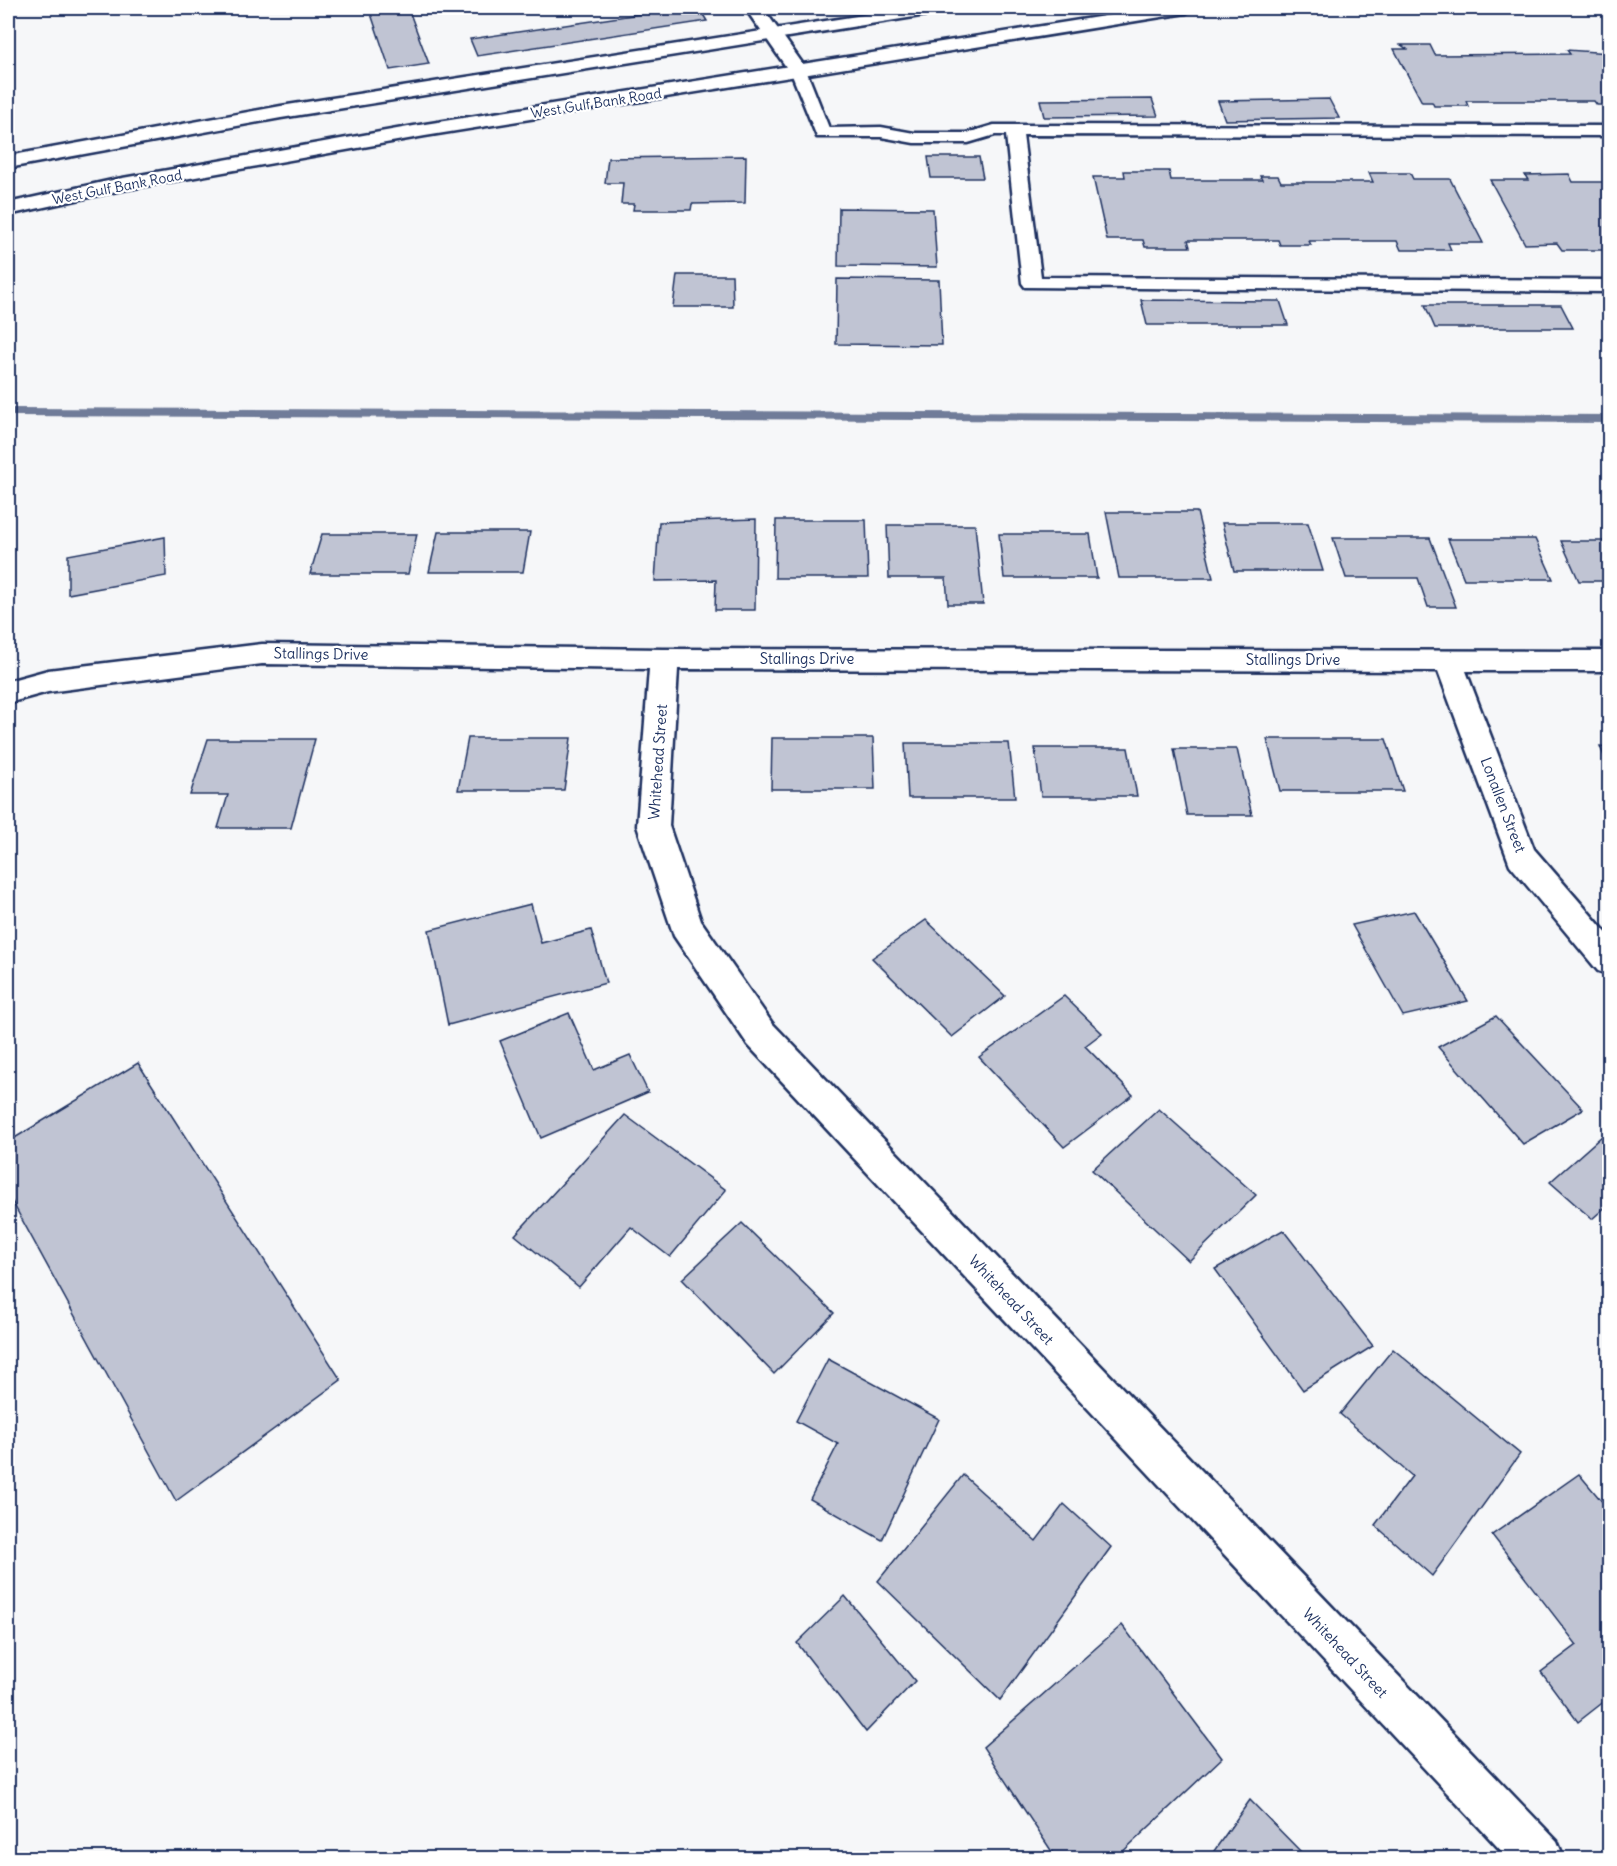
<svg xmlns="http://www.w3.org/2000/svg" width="1617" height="1866" font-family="Delius,sans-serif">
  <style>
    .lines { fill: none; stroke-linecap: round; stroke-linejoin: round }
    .stream { fill: #707c99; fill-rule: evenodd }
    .building { fill: #c0c4d3; stroke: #1b2f5e; stroke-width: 1.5 }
    .lane-casing { stroke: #1b2f5e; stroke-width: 5 }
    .street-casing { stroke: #1b2f5e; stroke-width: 5 }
    .secondary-casing { stroke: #1b2f5e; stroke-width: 5 }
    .lane { fill: #fff; fill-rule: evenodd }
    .street { fill: #fff; fill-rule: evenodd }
    .secondary { fill: #fff; fill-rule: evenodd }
    .labels { text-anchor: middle; stroke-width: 4.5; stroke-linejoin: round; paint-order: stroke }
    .far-street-label { font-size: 14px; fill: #1b2f5e; stroke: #fff }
    .street-label { font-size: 15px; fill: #1b2f5e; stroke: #fff }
  </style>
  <rect width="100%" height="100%" fill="#f6f7f9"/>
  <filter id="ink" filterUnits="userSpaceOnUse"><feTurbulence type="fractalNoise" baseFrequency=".0167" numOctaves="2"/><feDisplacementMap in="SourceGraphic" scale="12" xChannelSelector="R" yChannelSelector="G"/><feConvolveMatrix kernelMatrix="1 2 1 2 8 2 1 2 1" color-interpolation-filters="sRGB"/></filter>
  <g filter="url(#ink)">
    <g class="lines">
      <!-- stream -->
      <path class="stream" d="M8,408L1610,415V423L8,416Z"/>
    </g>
    <!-- building -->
    <g class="building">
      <path d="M369,8H408L429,64L390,70Z"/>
      <path d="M680,8H699L707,21L477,56L470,39Z"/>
      <path d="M1401,45H1430L1435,55L1570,54L1567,50L1610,53V105H1597L1594,101H1466L1468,106H1434L1432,102H1422L1394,49H1407Z"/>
      <path d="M1152,99L1158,116L1044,117L1040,100Z"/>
      <path d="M1329,99L1339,118L1225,120L1218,101Z"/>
      <path d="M746,156L745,203L692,204L691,210H633L634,204H621L623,183H605L608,158Z"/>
      <path d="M928,157H979L983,178H931Z"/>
      <path d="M1124,171H1169L1171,180H1262L1260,176H1278L1281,182H1373L1369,173H1410L1413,179H1450L1483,243H1448L1451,250H1401L1397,241H1309L1311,245H1280L1278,240H1188L1190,247H1145L1143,240H1107L1093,177H1125Z"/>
      <path d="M1569,174L1573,182H1610V243H1607L1610,250H1562L1557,243L1525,244L1490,180H1528L1525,175Z"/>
      <path d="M839,208L933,209L937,267L838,266Z"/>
      <path d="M677,275H732L733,307H673Z"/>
      <path d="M837,279L939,280L942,345L836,344Z"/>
      <path d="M1141,300L1280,301L1288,325H1147Z"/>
      <path d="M1425,305H1561L1573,328H1435Z"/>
      <path d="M1106,512H1197L1213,578H1119Z"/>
      <path d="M756,519L755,610H715L716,580L655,581L659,522Z"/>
      <path d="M776,520H866L868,578H775Z"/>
      <path d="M1222,523H1308L1323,571H1234Z"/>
      <path d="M887,525H975L983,604H948L946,578H889Z"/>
      <path d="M438,532H530L523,572H429Z"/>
      <path d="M322,534H417L408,574H310Z"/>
      <path d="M999,534H1090L1097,578H1004Z"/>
      <path d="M165,537L166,576L68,594V555Z"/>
      <path d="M1333,538H1430L1456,607H1428L1418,578H1346Z"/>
      <path d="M1448,539H1535L1553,579H1464Z"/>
      <path d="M1561,541H1610V581H1579Z"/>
      <path d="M468,738H571L564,790H458Z"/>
      <path d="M772,738H873L875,789H771Z"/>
      <path d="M208,739H315L291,828H218L228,795H190Z"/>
      <path d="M1267,739H1386L1403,791H1280Z"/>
      <path d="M905,743H1009L1015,798H908Z"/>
      <path d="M1600,746L1610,747V771Z"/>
      <path d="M1035,748H1128L1137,796H1041Z"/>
      <path d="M1174,749H1237L1252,815H1187Z"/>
      <path d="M531,904L541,943L591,930L606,983L448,1025L429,930Z"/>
      <path d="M1414,911L1468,1001L1403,1016L1352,925Z"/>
      <path d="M926,920L1005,996L952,1037L872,958Z"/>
      <path d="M1064,996L1102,1033L1085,1046L1133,1095L1064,1147L979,1057Z"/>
      <path d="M569,1013L594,1070L630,1055L648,1092L541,1138L500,1041Z"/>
      <path d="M1496,1016L1583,1109L1523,1144L1438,1047Z"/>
      <path d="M138,1063L341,1380L176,1501L8,1194V1142Z"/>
      <path d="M1159,1109L1256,1195L1189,1261L1092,1170Z"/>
      <path d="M625,1115L726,1190L670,1257L631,1227L579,1287L515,1235Z"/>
      <path d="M1610,1129V1203L1592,1219L1550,1182Z"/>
      <path d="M742,1223L834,1313L774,1374L682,1279Z"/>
      <path d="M1283,1230L1373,1346L1303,1390L1215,1269Z"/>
      <path d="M1393,1349L1520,1454L1432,1576L1375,1525L1412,1476L1340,1414Z"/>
      <path d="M828,1359L939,1419L882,1540L810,1499L838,1444L796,1421Z"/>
      <path d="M1579,1474L1610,1511V1697L1578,1722L1541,1672L1577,1645L1492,1535Z"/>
      <path d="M963,1475L1036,1541L1064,1504L1111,1547L1000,1700L878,1581Z"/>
      <path d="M845,1596L915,1681L866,1732L797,1643Z"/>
      <path d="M1122,1625L1222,1758L1116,1858H1056L983,1747Z"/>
      <path d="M1250,1800L1307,1858H1209Z"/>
    </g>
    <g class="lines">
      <!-- lane casing -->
      <g class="lane-casing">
        <path id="lane" d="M798,65L806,70L829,128L881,127L914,133H967L994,125L1610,126V136L1023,135L1041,277L1610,280V292L1025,287L1022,283L1006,135H995L968,143H914L881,137H817L790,70Z"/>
      </g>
      <!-- street casing -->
      <g class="street-casing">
        <g id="street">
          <path d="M745,8H763L807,70L805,74H791Z"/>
          <path d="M262,644L664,649L1610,651V671H1466L1534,849L1610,937V975L1598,971L1510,865L1438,671L678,669L669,826L701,921L772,1023L1557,1841L1564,1858H1508L748,1045L674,936L637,826L649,669L262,664L48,692L8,703V681L48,670Z"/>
        </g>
      </g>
      <!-- secondary casing -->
      <g class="secondary-casing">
        <g id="secondary">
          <path d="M908,8H948L939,13L281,118L8,168V156L281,106Z"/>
          <path d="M1155,8H1195L1186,13L425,136L117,191L8,215V203L117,179L425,124Z"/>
        </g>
      </g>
      <!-- lane -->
      <use href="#lane" class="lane"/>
      <!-- street -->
      <use href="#street" class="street"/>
      <!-- secondary -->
      <use href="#secondary" class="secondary"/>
    </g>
  </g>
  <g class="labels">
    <!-- far-street labels -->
    <g class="far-street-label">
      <text transform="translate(596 103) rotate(-9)" y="5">West Gulf Bank Road</text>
      <text transform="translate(117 187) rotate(-11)" y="5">West Gulf Bank Road</text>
    </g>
    <!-- street labels -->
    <g class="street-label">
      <text transform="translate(321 654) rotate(1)" y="5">Stallings Drive</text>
      <text x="807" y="664">Stallings Drive</text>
      <text x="1293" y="665">Stallings Drive</text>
      <text transform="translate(658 762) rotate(-86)" y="5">Whitehead Street</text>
      <text transform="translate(1503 805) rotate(69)" y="5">Lonallen Street</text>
      <text transform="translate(1011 1300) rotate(47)" y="5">Whitehead Street</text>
      <text transform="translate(1345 1653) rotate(47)" y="5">Whitehead Street</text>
    </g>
  </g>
  <!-- margin -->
  <rect width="1617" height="1866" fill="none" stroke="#fff" stroke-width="30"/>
  <rect x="15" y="15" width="1587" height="1836" fill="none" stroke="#1b2f5e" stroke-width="2" filter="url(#ink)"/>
</svg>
